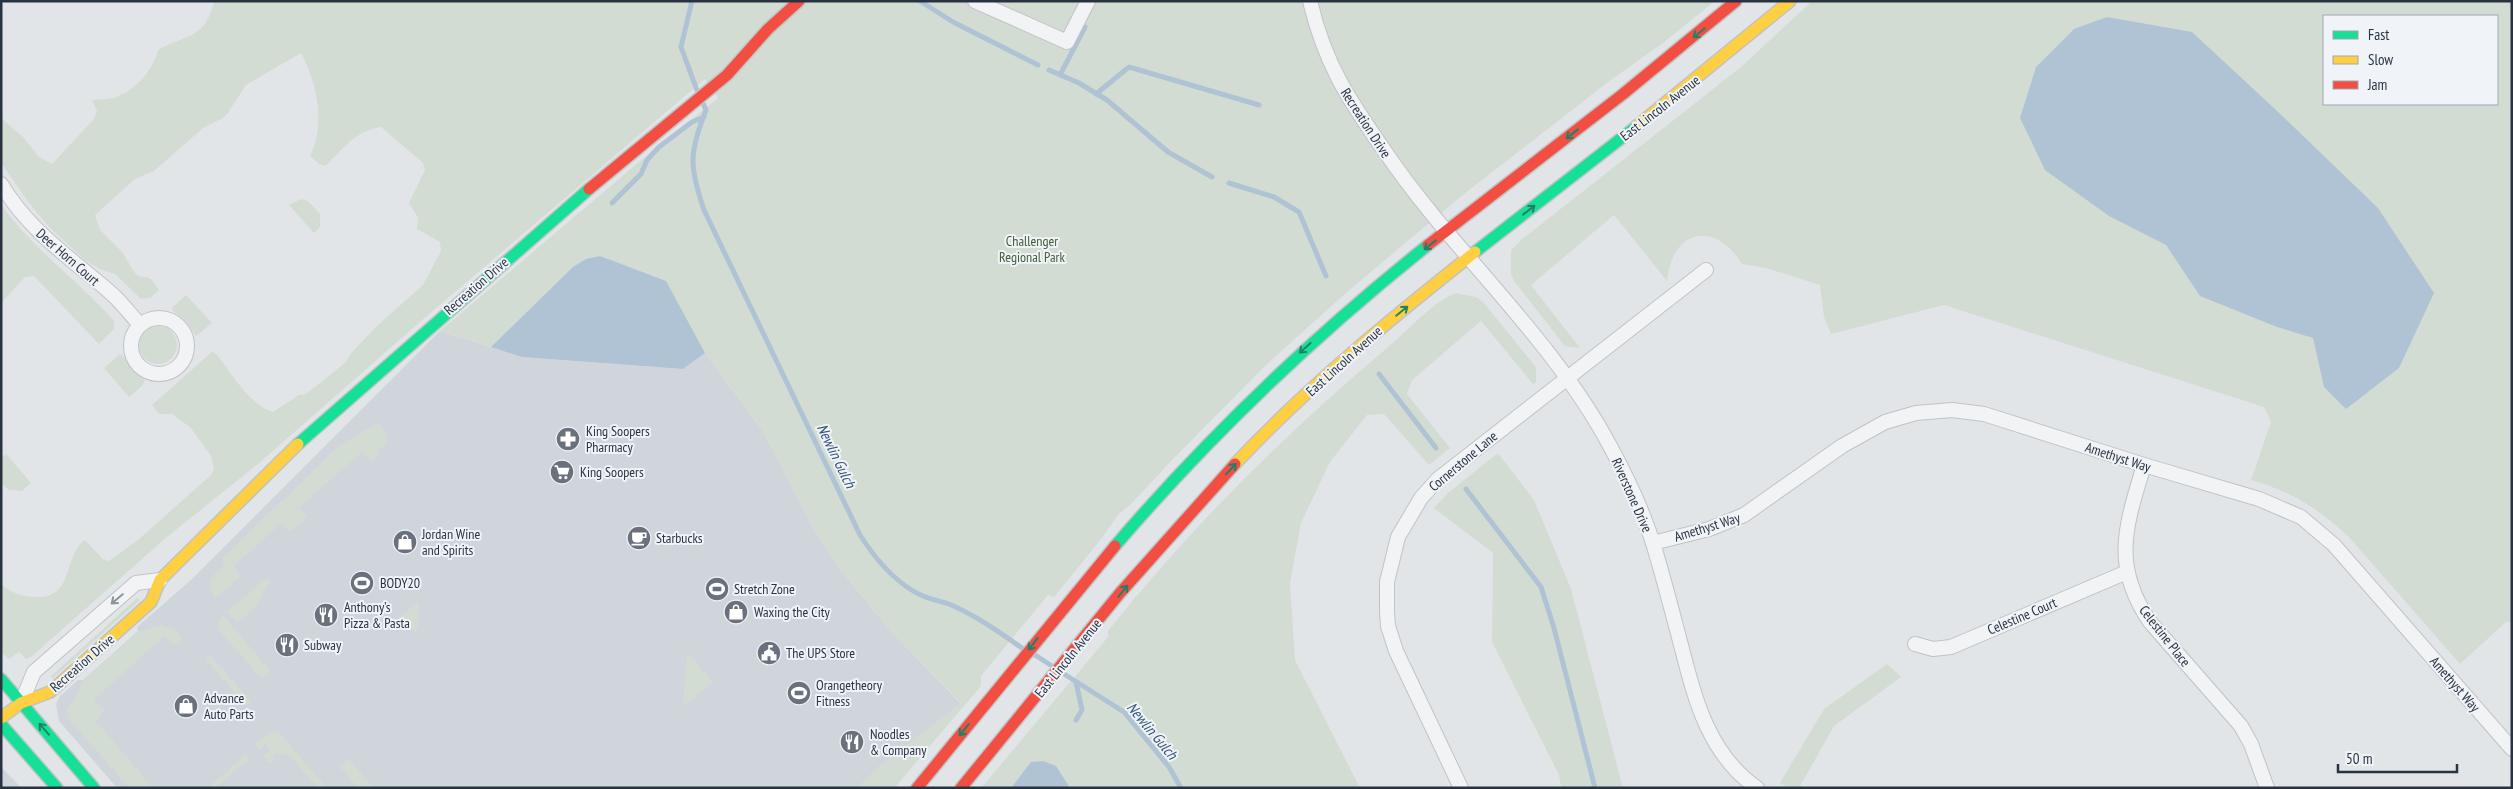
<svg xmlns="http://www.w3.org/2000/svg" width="2513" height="789" font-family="'PT Sans Narrow',sans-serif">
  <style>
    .built { fill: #d0d5db }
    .green { fill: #d3dcd3; fill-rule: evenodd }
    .water { fill: #b0c3d4 }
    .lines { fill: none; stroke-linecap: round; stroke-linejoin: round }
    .stream { stroke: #b0c3d4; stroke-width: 5 }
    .street-casing { stroke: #c0c3c6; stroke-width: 16 }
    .fast-casing { stroke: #c0c3c6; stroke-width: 14 }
    .slow-casing { stroke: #c0c3c6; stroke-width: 14 }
    .jam-casing { stroke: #c0c3c6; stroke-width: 14 }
    .street { stroke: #f2f3f4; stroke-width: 14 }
    .fast { stroke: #16e098; stroke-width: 11 }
    .slow { stroke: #ffcf43; stroke-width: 11 }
    .jam { stroke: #f24e42; stroke-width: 11 }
    .oneway { stroke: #208169 }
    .oneway2 { stroke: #8d939b }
    .labels { text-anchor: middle; stroke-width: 4; stroke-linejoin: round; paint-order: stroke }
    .street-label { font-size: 14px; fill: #283342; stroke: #f0f3f7 }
    .park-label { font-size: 14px; fill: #405e35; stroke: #f0f3f7 }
    .poi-label { font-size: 14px; fill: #283342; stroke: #f0f3f7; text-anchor: start }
    .water-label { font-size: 15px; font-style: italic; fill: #315577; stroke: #f0f3f7 }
  </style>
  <rect width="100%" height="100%" fill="#e2e5e8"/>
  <!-- built -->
  <g class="built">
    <path d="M440,331L522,357L683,369L705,353L763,431L812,526L847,578L890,630L963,706L894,788H117L59,721L56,704L60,696L78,680H83L138,631L137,627L192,579Z"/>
    <path d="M1,767L14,780L21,788H1Z"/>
  </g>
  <!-- green -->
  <g class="green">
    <path d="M214,1H1715L1663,43L1608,82L1459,198L1346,293L1267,364L1175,457L1132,503L1118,515L1102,538L1054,597L1048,595L981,676V686L894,788H857L877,768L961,703L890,630L834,562L812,526L763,431L705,353L683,369L522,357L440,331L633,167L718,98L705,79L421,321L258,464L167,537L32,656L26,659L19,652L9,659L1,652V584C9,592 22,596 33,597C76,600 62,556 85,540L103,559L109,561L138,540L211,475L214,469L211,456L190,427L172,414H159L152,405L213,351C232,371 245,402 273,412L299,395L306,394L345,363L352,352L379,324L423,285L441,251L440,242L417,229L418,218L409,203L425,170L423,163L381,127C354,131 344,149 325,166L319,164L310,156C326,124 317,83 301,53L246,85L228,113L223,118L203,128L154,171L135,179L95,215L100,230L123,253L134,272L139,276L150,278L159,290L150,298L141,299L115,274L100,269L86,261L50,228L29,203L1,163V118L23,137L38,156L52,164L94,119L97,111L92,100C100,99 108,100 116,97C136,90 153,70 158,50C186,34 206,39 214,1Z"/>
    <path d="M1812,1H2512V622H2506L2460,664L2348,536C2317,508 2293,492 2251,480L2271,422L2264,407L1944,305L1831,334L1824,317L1820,285L1766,268L1742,264C1715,220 1672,229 1667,281L1614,215L1531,285L1580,348L1565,346L1514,281L1511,274V250L1521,240L1741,67ZM2324,16H2497V104H2324Z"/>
    <path d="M301,199L308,201L320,214V227L314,233L289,205Z"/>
    <path d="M1,204C32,249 78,280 114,321V329L99,344L34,276L25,277L1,303Z"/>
    <path d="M1456,293L1476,297L1483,302L1536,367V382L1533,384L1481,321L1412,380L1407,394L1450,448L1429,465L1384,414L1367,415L1330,462L1301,523L1290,583L1295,660L1360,788H981L1108,637V631C1191,527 1286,433 1388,347C1407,331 1434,301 1456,293Z"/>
    <path d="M186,295L212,323L196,336L186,321L173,311L172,308Z"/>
    <circle cx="158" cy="345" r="19"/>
    <path d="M120,354L124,357L131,369L145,380L142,386L129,397L104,368Z"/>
    <path d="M378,423C390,437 390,441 377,452L379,455L371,461L362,452L299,507L307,517L290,532L281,523L234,566L240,577L215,599C205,583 211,576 224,566L223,558L340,445Z"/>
    <path d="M1498,453L1534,500L1571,589L1623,788H1561L1559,775L1492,642L1493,553L1434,508L1448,493Z"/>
    <path d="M6,454L31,483L22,491L9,490L1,483V459Z"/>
    <path d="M265,579L271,580L258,601L260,603L237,623L227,612Z"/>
    <path d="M137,598L140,600L53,678L50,677Z"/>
    <path d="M419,601L418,629L415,632L405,620L398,626H393L394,622Z"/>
    <path d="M223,615L270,671L262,679L219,630L218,622Z"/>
    <path d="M161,625L175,630L182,640L175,646L165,636L94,699L104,710L96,721L153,788H129L68,718L66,708L74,701L83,680L138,632Z"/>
    <path d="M687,652L713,682L684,706L683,704Z"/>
    <path d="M207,655L211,656L251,701L247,707L206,660Z"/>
    <path d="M1887,664L1901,677L1834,726L1799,788H1789L1780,783L1824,709Z"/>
    <path d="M271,732H277L281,735L327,788H318L289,755L275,753L273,762L269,763L264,756L270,750L265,744L259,750L255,744Z"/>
    <path d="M246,754L248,760L216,788H208Z"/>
    <path d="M348,758L374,788H358L339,766Z"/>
  </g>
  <!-- water -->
  <g class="water">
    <path d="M2107,17L2192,32L2275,109L2378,208L2434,293L2399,368L2346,409L2324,387L2313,338L2277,327L2200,296L2166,245L2109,216L2045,170L2020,118L2036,67L2074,29Z"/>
    <path d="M600,256L666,281L705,353L683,369L522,357L491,347L573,267L586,259Z"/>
    <path d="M1043,761L1056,766L1070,788H1011L1031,762Z"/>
  </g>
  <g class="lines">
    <!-- stream -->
    <g class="stream">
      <path d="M692,1L681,47L698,93"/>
      <path d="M920,1L953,22L1038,65"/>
      <path d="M1049,70L1079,83L1107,100L1168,152L1212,177"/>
      <path d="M1060,75L1085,27"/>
      <path d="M1096,94L1129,67L1259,105"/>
      <path d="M702,101L706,110C689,153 689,166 704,210L860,535C876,560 896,584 923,596C932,600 941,601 949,604C975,615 999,632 1022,648"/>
      <path d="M1229,183L1274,197L1299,212L1326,276"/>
      <path d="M612,203L641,174L647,160L659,147L692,122L704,117"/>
      <path d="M1379,374L1436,448"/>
      <path d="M1466,489L1541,587L1554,628L1595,788"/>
      <path d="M1032,653L1052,666"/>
      <path d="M1061,672L1124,712L1169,767L1181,788"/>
      <path d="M1076,682L1082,710L1076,720"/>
    </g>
    <!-- street casing -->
    <g class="street-casing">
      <g id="street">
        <path d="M975,1L1067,42L1088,1"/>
        <path d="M1310,1C1325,65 1349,100 1386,153C1455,254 1551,336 1610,446C1627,477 1642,509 1653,543C1663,576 1672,611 1681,645C1695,699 1708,754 1757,788"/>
        <path d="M1,184C29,231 72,259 112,294C122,303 131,315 140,325"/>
        <circle cx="159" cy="346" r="28"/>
        <path d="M2144,465C2126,525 2111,565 2150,622L2241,726L2251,744L2267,788"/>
        <path d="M1653,543L1709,529L1744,515L1842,446L1885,422L1916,413L1952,410L1984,414L2144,465L2259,499L2301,517L2334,545L2512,749"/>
        <path d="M1915,644L1933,649L1951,647L2127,572"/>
        <path d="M21,703L34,672L136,583L160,580"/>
        <path d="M1461,788L1396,651L1388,626L1387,612V582L1398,537L1421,498L1438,479L1706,270"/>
      </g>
    </g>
    <!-- fast casing -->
    <g class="fast-casing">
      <g id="fast">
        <path d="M1475,252L1637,126"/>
        <path d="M298,444L589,189"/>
        <path d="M1115,546C1210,435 1314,336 1428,245"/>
        <path d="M1,679L94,788"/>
        <path d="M1,724L57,788"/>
      </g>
    </g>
    <!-- slow casing -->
    <g class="slow-casing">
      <g id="slow">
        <path d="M1637,126L1790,1"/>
        <path d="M1235,464C1308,386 1392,318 1475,252"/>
        <path d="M1,718L21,703L50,692L151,602L160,580L298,444"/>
      </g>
    </g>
    <!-- jam casing -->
    <g class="jam-casing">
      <g id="jam">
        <path d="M589,189L727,75L768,29L799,1"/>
        <path d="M1428,245L1623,94L1736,1"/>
        <path d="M917,788L1115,546"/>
        <path d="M961,788L1120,593L1235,464"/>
      </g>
    </g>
    <!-- street -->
    <use href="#street" class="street"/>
    <!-- fast -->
    <use href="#fast" class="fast"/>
    <!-- slow -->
    <use href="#slow" class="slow"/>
    <!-- jam -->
    <use href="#jam" class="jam"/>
  </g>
  <!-- one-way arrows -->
  <defs><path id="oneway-shaft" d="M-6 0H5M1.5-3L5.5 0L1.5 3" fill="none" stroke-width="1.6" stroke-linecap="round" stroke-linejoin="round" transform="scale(1.25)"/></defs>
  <g class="oneway">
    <use href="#oneway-shaft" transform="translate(1699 33) rotate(141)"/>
    <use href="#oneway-shaft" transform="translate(1572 134) rotate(142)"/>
    <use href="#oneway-shaft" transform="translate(1529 210) rotate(-38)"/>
    <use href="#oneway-shaft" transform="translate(1430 245) rotate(142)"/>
    <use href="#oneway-shaft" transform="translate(1402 311) rotate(-39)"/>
    <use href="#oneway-shaft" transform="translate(1305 348) rotate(138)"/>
    <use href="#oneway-shaft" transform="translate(1231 469) rotate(-46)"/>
    <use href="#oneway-shaft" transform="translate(1123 591) rotate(-51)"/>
    <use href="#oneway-shaft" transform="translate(1033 644) rotate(128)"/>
    <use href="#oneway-shaft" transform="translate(44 729) rotate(-131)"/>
    <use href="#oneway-shaft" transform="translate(964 730) rotate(129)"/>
  </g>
  <use class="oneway2" href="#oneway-shaft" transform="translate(117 599) rotate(140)"/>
  <!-- icons -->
  <defs>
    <g id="pharmacy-disc" transform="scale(1.25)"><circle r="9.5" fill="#69717c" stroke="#f0f3f7"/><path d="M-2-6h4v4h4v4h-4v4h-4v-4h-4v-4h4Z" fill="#fff"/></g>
    <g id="supermarket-disc" transform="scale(1.25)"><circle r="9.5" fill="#69717c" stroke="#f0f3f7"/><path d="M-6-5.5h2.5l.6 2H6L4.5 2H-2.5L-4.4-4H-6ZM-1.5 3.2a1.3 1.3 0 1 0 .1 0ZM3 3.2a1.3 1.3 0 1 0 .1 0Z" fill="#fff"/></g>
    <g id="cafe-disc" transform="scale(1.25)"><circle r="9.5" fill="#69717c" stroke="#f0f3f7"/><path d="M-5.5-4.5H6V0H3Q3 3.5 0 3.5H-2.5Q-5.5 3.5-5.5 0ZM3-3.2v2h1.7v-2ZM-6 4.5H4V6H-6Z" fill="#fff"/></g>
    <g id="shop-disc" transform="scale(1.25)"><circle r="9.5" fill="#69717c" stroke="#f0f3f7"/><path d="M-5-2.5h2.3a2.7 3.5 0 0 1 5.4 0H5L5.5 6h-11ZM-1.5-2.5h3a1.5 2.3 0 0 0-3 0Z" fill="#fff"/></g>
    <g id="stadium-disc" transform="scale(1.25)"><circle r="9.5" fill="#69717c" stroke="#f0f3f7"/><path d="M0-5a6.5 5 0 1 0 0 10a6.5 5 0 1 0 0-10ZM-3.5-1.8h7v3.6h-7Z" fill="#fff"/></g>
    <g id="restaurant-disc" transform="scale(1.25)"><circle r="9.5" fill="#69717c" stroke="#f0f3f7"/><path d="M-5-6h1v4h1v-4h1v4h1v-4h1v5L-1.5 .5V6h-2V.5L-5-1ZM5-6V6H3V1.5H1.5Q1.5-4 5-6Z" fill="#fff"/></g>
    <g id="civic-disc" transform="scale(1.25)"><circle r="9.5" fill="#69717c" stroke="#f0f3f7"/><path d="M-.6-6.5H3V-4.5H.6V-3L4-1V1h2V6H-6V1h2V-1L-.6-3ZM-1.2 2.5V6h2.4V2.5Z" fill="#fff"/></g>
  </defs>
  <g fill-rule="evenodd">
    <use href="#pharmacy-disc" x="568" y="439"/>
    <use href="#supermarket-disc" x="562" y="472"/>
    <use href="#cafe-disc" x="639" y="538"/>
    <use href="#shop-disc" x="405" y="542"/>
    <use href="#stadium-disc" x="362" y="583"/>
    <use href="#stadium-disc" x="717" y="589"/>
    <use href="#shop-disc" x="736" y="612"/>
    <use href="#restaurant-disc" x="326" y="615"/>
    <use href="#restaurant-disc" x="287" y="645"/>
    <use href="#civic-disc" x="769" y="653"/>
    <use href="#stadium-disc" x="799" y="693"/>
    <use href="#shop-disc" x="186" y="706"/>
    <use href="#restaurant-disc" x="852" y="742"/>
  </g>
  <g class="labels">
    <!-- street labels -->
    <g class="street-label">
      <text transform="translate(1660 108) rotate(-38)" y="5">East Lincoln Avenue</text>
      <text transform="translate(1366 123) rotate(57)" y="5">Recreation Drive</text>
      <text transform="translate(68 257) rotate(41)" y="5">Deer Horn Court</text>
      <text transform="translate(476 286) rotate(-41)" y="5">Recreation Drive</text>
      <text transform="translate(1344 361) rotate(-42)" y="5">East Lincoln Avenue</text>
      <text transform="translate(2118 457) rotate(18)" y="5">Amethyst Way</text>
      <text transform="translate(1463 461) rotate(-40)" y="5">Cornerstone Lane</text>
      <text transform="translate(1632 495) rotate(66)" y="5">Riverstone Drive</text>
      <text transform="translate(1707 527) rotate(-17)" y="5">Amethyst Way</text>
      <text transform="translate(2022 616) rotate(-23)" y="5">Celestine Court</text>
      <text transform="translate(2165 636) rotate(52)" y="5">Celestine Place</text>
      <text transform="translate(1068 658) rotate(-51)" y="5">East Lincoln Avenue</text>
      <text transform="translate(82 663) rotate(-41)" y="5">Recreation Drive</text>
      <text transform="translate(2455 684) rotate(49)" y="5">Amethyst Way</text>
    </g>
    <!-- park labels -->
    <g class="park-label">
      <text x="1032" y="246">Challenger<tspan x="1032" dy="16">Regional Park</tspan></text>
    </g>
    <!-- poi labels -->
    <g class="poi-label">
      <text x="586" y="436">King Soopers<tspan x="586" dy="16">Pharmacy</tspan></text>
      <text x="580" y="477">King Soopers</text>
      <text x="422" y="539">Jordan Wine<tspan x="422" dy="16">and Spirits</tspan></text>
      <text x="656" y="543">Starbucks</text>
      <text x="380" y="588">BODY20</text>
      <text x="734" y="594">Stretch Zone</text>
      <text x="344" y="612">Anthony’s<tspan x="344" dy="16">Pizza &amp; Pasta</tspan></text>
      <text x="754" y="617">Waxing the City</text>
      <text x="304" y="650">Subway</text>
      <text x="786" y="658">The UPS Store</text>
      <text x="816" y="690">Orangetheory<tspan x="816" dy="16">Fitness</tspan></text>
      <text x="204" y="703">Advance<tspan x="204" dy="16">Auto Parts</tspan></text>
      <text x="870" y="739">Noodles<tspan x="870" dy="16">&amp; Company</tspan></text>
    </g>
    <!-- water labels -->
    <g class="water-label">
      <text transform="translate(836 456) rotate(64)" y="5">Newlin Gulch</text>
      <text transform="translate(1152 731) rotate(50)" y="5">Newlin Gulch</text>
    </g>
  </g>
  <!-- border -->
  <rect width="2513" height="789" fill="none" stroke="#283342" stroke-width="5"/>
  <!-- legend -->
  <rect x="2323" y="15" width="175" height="90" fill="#f0f3f7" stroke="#a0a6af"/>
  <rect x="2333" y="31" width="25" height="8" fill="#16e098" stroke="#a0a6af"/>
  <text x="2368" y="40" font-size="15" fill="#283342">Fast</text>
  <rect x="2333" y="56" width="25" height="8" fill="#ffcf43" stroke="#a0a6af"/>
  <text x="2368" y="65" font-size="15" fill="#283342">Slow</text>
  <rect x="2333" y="81" width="25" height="8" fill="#f24e42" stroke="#a0a6af"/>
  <text x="2368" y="90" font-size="15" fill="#283342">Jam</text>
  <!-- scale -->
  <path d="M2338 764v8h119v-8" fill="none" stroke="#283342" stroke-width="2.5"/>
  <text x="2346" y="764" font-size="15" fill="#283342" stroke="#f0f3f7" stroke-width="4" paint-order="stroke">50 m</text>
</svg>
